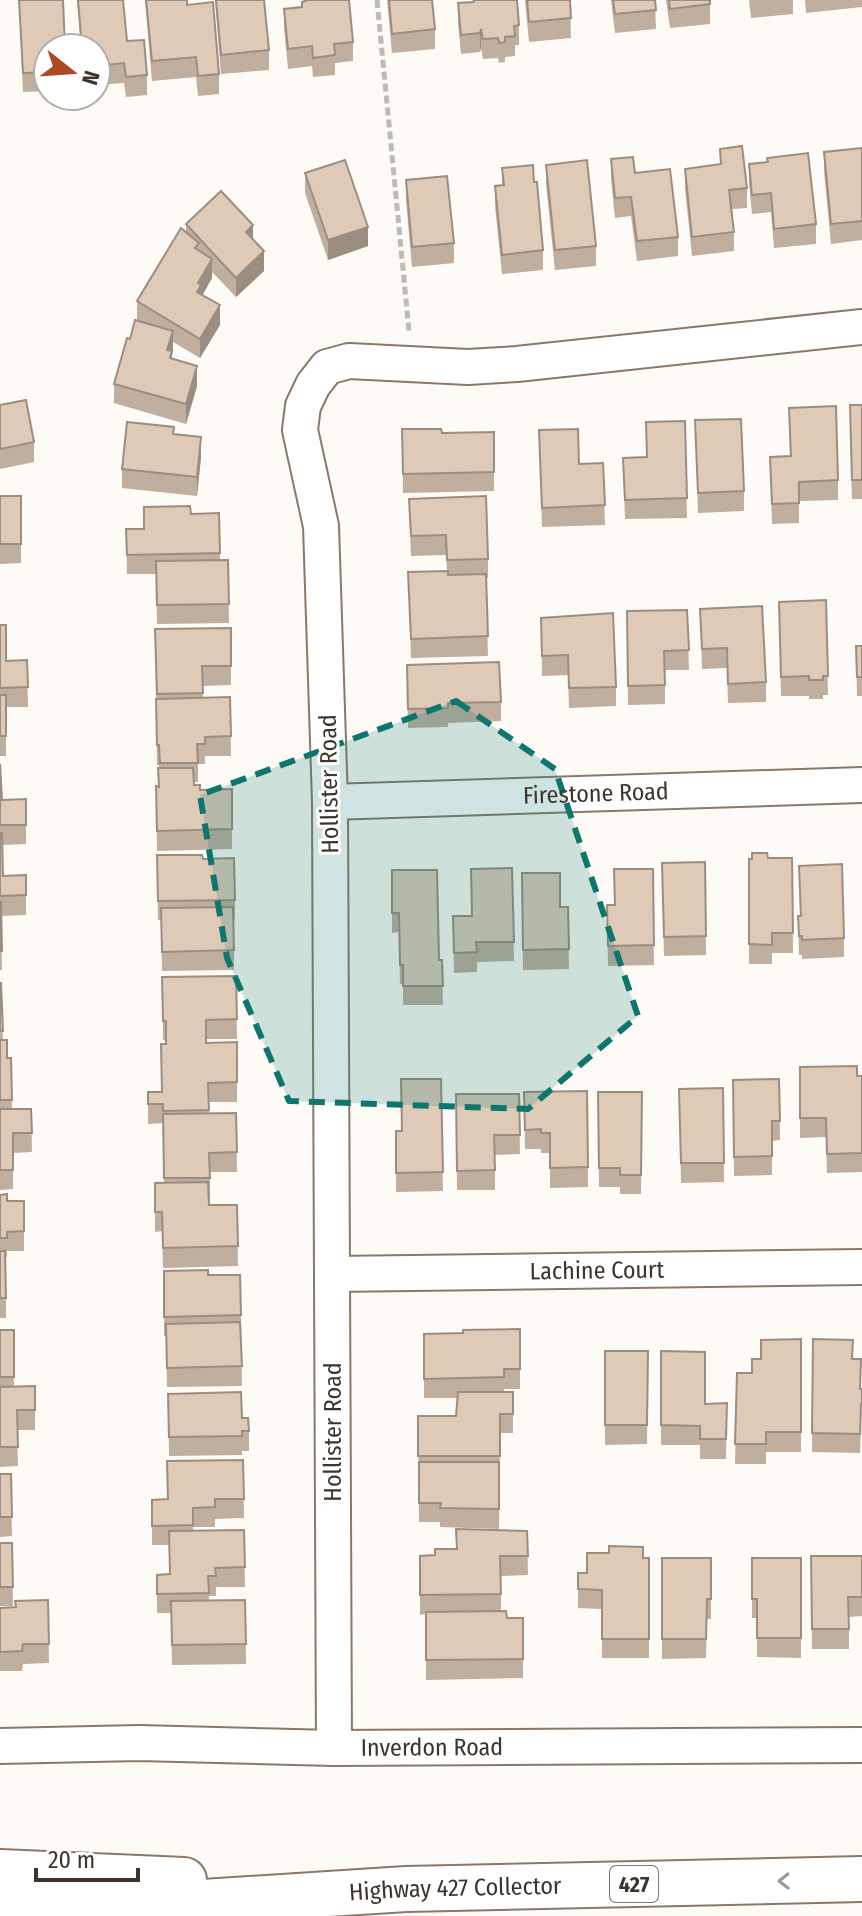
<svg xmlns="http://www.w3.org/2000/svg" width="862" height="1916" font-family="'Fira Sans Condensed',sans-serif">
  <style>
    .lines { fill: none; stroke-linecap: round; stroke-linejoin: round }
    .minor-casing { stroke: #8c7868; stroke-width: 38 }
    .motorway-casing { stroke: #8c7868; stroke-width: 48 }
    .path { stroke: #c0bab5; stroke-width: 5; stroke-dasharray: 8 4; stroke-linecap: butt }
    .minor { stroke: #fff; stroke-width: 34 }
    .motorway { stroke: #fff; stroke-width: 44 }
    .wall { fill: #c0ae9e }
    .shaded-wall { fill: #9c8d81 }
    .building { fill: #dfcab8; stroke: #9c8d81; stroke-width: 2 }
    .oneway { stroke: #9e9a96 }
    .marked { fill: #0f766e; fill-opacity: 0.2; stroke: #0f766e; stroke-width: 6; stroke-dasharray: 16 10; stroke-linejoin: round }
    .labels { text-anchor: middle; stroke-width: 6; stroke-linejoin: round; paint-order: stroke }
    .shield { fill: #fff; stroke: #77726c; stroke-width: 2 }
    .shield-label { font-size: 22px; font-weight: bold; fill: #3d352d }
    .street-label { font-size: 24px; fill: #3d352d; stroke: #fff }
  </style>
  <rect width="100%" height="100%" fill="#fefaf6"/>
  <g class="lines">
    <!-- minor casing -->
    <g class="minor-casing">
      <g id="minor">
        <path id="s1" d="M330,802L862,785"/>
        <path id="s2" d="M333,1274L862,1267"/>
        <path id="s3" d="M0,1746L139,1743L334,1748L862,1745"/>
        <path d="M334,1748L330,802L321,526L300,430L303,406L313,385L327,367L349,361L468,367L517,364L862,327"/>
      </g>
    </g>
    <!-- motorway casing -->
    <g class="motorway-casing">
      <g id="motorway">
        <path d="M0,1872L184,1880"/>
        <path id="s4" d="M0,1915L406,1889L862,1879"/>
      </g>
    </g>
    <!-- path -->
    <path class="path" d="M377,0L409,331"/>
    <!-- minor -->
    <use href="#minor" class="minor"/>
    <!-- motorway -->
    <use href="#motorway" class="motorway"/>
  </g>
  <!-- wall -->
  <g class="wall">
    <path d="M19,0L48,48V91L23,92Z"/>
    <path d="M77,0H123L127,41L147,75V95L126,97L124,83L96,85V48H81Z"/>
    <path d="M145,0H187V5L219,74V94L198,96L196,77L152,81Z"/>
    <path d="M215,0H264L269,50V70L221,74Z"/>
    <path d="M305,0H349L353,42V61L335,63V75L313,77L312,66L288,69L284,28V9L302,7V2L305,1Z"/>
    <path d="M387,0H432L435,29V49L392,53Z"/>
    <path d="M472,0H517L519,25V45H515V56L505,57V62L499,63L498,58L483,59L481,48L480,52L461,54L458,23V3L473,2Z"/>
    <path d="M525,0H570L571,38L529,42Z"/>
    <path d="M611,0H655L656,29L615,33Z"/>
    <path d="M666,0H710V24L670,28Z"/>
    <path d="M749,0H793V14L751,18Z"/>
    <path d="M805,0H862V7L806,13Z"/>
    <path d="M862,148V240L831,244L824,171V152Z"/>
    <path d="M720,149L747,188V208L732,209L734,232V251L692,256L685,188V169L720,165Z"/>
    <path d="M611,159L635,173L678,237V256L637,261L631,216L615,218L611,179Z"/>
    <path d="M749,164L816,224V244L774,248L771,212L752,214L749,183Z"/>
    <path d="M546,165L596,246V266L555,270L546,184Z"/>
    <path d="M502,168L543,250V270L502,274L495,206V186H502Z"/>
    <path d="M305,173L368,246L328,260L305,193Z"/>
    <path d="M406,180L454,243V263L412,267L406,200Z"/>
    <path d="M186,224L253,239L264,271L236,297L212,272V278L202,295L220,325L200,358L173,342L172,359L197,386L186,424L114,403V384L137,321V301L186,231Z"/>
    <path d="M0,405L34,442V462L0,469Z"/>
    <path d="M862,405V499H852L850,425Z"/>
    <path d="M789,408L838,480V500L799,501V523L772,524L770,457L790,456Z"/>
    <path d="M695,420L744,491V511L698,513Z"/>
    <path d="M685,421L687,518L625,519L623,458L646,457Z"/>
    <path d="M402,429L442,433L494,432V491L403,493Z"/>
    <path d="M539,430L579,464L603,463L605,525L542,527Z"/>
    <path d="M174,435L201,457L197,496L122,488V469Z"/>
    <path d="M0,496H21V563L0,564Z"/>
    <path d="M409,499L488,559V578H486L488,656L411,658L408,572L447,571L446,555L411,556Z"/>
    <path d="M219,513L220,560H228L229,623L157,624L156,574H127L126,529H144L191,514Z"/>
    <path d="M826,600L828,695H823V699H809V696H781L779,602Z"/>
    <path d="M700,609L766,682V702L728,703L727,668L702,669Z"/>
    <path d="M687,610L689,670H665V704L628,705L627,611Z"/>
    <path d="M541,618L616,687V706L569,708L568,675L542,676Z"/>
    <path d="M0,625L6,661L27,660L28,707H6V756H0Z"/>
    <path d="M231,628V685L203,686V698L230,697L231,756H205V764H198V782H194V785L200,790L232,789V849L157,851L156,786L158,787L159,768V765H157L155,629Z"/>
    <path d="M856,646H862V696H857Z"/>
    <path d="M407,665L501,702V721L448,723V727L408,728Z"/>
    <path d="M0,764L2,800L26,825V844L2,845L3,876L26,895V915L1,916L2,970H0Z"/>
    <path d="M157,855L203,859L235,900V919H234V970L162,971L161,920H158Z"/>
    <path d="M792,858L793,953H772V964H749V859Z"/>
    <path d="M705,862L706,955L664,956L662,863Z"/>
    <path d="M799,866L844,938V957L802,959V955H799L798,916H800Z"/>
    <path d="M512,868L514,961L477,962V972L454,973L453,916H471Z"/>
    <path d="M653,869L654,965L608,966L607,905H614Z"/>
    <path d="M392,870L439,960H442L443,1005H403V984H400L399,932L392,933Z"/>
    <path d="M522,873L560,907H568L569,969L523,970Z"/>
    <path d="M236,976L237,1039H206V1043L237,1042V1102H209V1114L236,1113L237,1172H210V1197L208,1198L209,1205H237L238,1266L163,1268L162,1231L155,1232V1183H164L163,1123L148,1124V1092H162L166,1044V1040H163L162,977Z"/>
    <path d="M0,983H1L3,1040L7,1058H11L12,1109H31L32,1152L13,1153V1189L0,1190Z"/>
    <path d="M800,1067L862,1076V1172L827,1173L826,1137L800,1138Z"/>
    <path d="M441,1079L443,1191L396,1192V1131H402Z"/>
    <path d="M779,1079L780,1140L772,1141V1175L734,1176L733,1080Z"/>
    <path d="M723,1088L724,1182L681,1183L679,1089Z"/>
    <path d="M587,1091L588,1187L550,1188V1153H541V1149H525L524,1092Z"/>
    <path d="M598,1092H642L641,1194H620V1187H599Z"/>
    <path d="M456,1094H519L520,1154L495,1155V1190H457Z"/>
    <path d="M0,1195L7,1201H24V1251H7V1257H6V1318H0Z"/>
    <path d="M164,1271L208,1275L241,1315L242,1386L167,1387L166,1336H164Z"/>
    <path d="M520,1329V1389H504V1392H513V1433H500L499,1529L440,1527V1522H419L418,1416H456L458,1398H424V1334L463,1333Z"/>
    <path d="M0,1330H14V1386H35V1430H17L18,1466L0,1467Z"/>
    <path d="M801,1339V1452H766V1464H735L737,1373H752L761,1359Z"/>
    <path d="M813,1339L853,1359L861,1389H862L860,1453L812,1452Z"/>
    <path d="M605,1351H648L647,1444L605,1445Z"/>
    <path d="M661,1351L705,1404L727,1403L726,1459H700V1445H661Z"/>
    <path d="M168,1394L242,1418L249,1431V1451H242V1455L169,1456Z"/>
    <path d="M243,1460L244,1518L215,1519V1527H193V1531L244,1530L245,1587H216V1596H209V1601L245,1600L246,1664L172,1665L171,1613H157V1575L169,1574V1545H152V1500L168,1499Z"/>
    <path d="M0,1474H11L12,1536L0,1537Z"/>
    <path d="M527,1531L528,1575L501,1576V1611L507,1618H523V1678L426,1680V1614L420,1615V1556L435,1555Z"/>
    <path d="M0,1543H12L13,1606H0Z"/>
    <path d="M811,1556H862V1616L849,1617V1649H812Z"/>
    <path d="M643,1558H649V1658H602V1609L578,1608V1573H587Z"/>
    <path d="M662,1558H711V1619H707L706,1658L662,1659Z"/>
    <path d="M752,1558H801V1658L757,1657V1618H752Z"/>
    <path d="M48,1600L49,1663L23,1664L22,1671H0V1608L15,1607Z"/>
  </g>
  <!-- shaded-wall -->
  <g class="shaded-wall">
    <path d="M481,29V48L480,52V33Z"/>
    <path d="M253,225V245L246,232Z"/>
    <path d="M368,227V246L328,260V240Z"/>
    <path d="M264,251V271L236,297V278Z"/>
    <path d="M212,259V278L201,298L197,311L198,283Z"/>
    <path d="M220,305V325L200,358V339Z"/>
    <path d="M173,331V350L172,355V370L167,350Z"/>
    <path d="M197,366V386L186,424V404Z"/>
    <path d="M201,437V457L197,496V477Z"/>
  </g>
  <!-- building -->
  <g class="building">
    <path d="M19,0H63L65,48H48V72L23,73Z"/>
    <path d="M78,0H123L127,41L144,40L147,75L126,77L124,63L96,66V48H82Z"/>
    <path d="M146,0H187V5L213,2L219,74L198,76L196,57L152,61Z"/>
    <path d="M216,0H264L269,50L221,55Z"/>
    <path d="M308,0H349L353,42L334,44L335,55L313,58L312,46L288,49L284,9L302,7V2Z"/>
    <path d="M389,0H432L435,29L392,34Z"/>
    <path d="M474,0H517L519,25L514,26L515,36L505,37V42L499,43L498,38L483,39L481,29L480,33L461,35L458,3L474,2Z"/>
    <path d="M527,0H570L571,18L529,22Z"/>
    <path d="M613,0H655L656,10L615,14Z"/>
    <path d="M669,0H710V4L670,9Z"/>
    <path d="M742,146L747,188L729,190L734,232L692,237L685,169L721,164L720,149Z"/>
    <path d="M862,148V221L831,224L824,152Z"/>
    <path d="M808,153L816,224L774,229L771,193L752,195L749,164L768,162L767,158Z"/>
    <path d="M633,157L635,173L670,169L678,237L637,241L631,197L615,198L611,159Z"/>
    <path d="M345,160L368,227L328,240L305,173Z"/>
    <path d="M587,160L596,246L555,250L546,165Z"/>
    <path d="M533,165L534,182H537L543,250L502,255L495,186L504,185L502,168Z"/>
    <path d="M447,176L454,243L412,247L406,180Z"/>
    <path d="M221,191L253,225L246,232L264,251L236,278L186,224Z"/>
    <path d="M181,228L199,243L195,248L212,259L198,283L201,285L197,292L220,305L200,339L137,301Z"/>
    <path d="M135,320L173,331L167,350L172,351L170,358L197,366L186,404L114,384L127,338L130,339Z"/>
    <path d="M26,400L34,442L0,449V405Z"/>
    <path d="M850,405H862V480H852Z"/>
    <path d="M836,406L838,480L799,482V503L772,504L770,457L791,456L789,408Z"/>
    <path d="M741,419L744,491L698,493L695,420Z"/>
    <path d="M685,421L687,498L625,500L623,458L647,457L646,422Z"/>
    <path d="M127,422L174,427L173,434L201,437L197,477L122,469Z"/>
    <path d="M402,429H441L442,433L494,432V472L403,474Z"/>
    <path d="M578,429L579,464L603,463L605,505L542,508L539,430Z"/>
    <rect x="0" y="496" width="21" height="48"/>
    <path d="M486,496L488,559L447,560L446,535L411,536L409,499Z"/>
    <path d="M190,506L191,514L219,513L220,553L127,555L126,529H144V507Z"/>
    <path d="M228,560L229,604L157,605L156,561Z"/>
    <path d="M448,571V575L486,574L488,636L411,639L408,572Z"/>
    <path d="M826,600L828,676H823V680H809V676L781,677L779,602Z"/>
    <path d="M762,606L766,682L728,684L727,648L702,649L700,609Z"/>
    <path d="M687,610L689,650L664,651L665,685L628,686L627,611Z"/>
    <path d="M613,613L616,687L569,688L568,655L542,656L541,618Z"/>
    <path d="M0,625H6V661L27,660L28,687L0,688Z"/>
    <path d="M231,628V666H202L203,693L157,694L155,629Z"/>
    <path d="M856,646H862V677H857Z"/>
    <path d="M499,662L501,702L448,703V708L408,709L407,665Z"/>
    <rect x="0" y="695" width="6" height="41"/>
    <path d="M230,697L231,736L205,737V744H197L198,763H160L159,745H157L156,699Z"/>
    <path d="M0,764L2,800L26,799V825H0Z"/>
    <path d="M158,768H193L194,785H200V790L232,789V829L157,831L156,786L159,787Z"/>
    <path d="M0,833H2L3,876L26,875V895L0,896Z"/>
    <path d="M752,853H767L768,858H792L793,933H772V945L749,944V859H752Z"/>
    <path d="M157,855H202L203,859L234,858L235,900L158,901Z"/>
    <path d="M705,862L706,936L664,937L662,863Z"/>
    <path d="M842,864L844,938L802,940V936H799L798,916H801L799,866Z"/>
    <path d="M512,868L514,942H476L477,952L454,953L453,916H472L471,869Z"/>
    <path d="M614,869H653L654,945L608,946L607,905H615Z"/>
    <path d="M392,870H437L439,960H442L443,986H403V965H400L399,913H392Z"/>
    <path d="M522,873H560V907H568L569,949L523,950Z"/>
    <path d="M0,902H1L2,951H0Z"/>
    <path d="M233,907L234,950L162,952L161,908Z"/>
    <path d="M236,976L237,1019L206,1020V1043L237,1042V1082L208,1083L209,1110L163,1111V1104H148V1092H162L161,1044H166V1021H163L162,977Z"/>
    <path d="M0,983H1L3,1031H0Z"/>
    <path d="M0,1040H7V1058H11L12,1100H0Z"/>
    <path d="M857,1066V1076H862V1153L827,1154L826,1118H800V1067Z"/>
    <path d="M401,1079H441L443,1172L396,1173V1131H402Z"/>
    <path d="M779,1079L780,1121H772V1156L734,1157L733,1080Z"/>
    <path d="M723,1088L724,1163H681L679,1089Z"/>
    <path d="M587,1091L588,1167L550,1168V1133H541V1129L525,1130L524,1092Z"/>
    <path d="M598,1092H642L641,1175H620V1168H599Z"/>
    <path d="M456,1094H519L520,1135H494L495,1170L457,1171Z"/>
    <path d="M0,1109H31L32,1133H13V1170H0Z"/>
    <path d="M236,1113L237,1152L209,1153L210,1178H164L163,1114Z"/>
    <path d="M208,1182L209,1205H237L238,1246L163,1248L162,1212H155V1183Z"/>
    <path d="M7,1194V1201H24V1231L7,1232V1238H0V1195Z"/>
    <path d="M0,1251H5L6,1298H0Z"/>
    <path d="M208,1270V1275H240L241,1315L164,1317V1271Z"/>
    <path d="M240,1322L242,1366L167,1368L166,1324Z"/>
    <path d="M520,1329V1369H504V1377L424,1379V1334L463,1333V1330Z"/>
    <rect x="0" y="1330" width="14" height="47"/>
    <path d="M801,1339V1432H766V1444H735L737,1373H752V1359H761V1340Z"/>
    <path d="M813,1339L853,1340L852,1359H861L860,1389H862V1404H861L860,1434L812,1433Z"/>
    <path d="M605,1351H648L647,1425H605Z"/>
    <path d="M661,1351L705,1352V1404L727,1403L726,1439H700V1426L661,1425Z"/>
    <path d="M35,1386V1410H17L18,1447H0V1387Z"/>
    <path d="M241,1392L242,1418H248L249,1431H242V1436L169,1437L168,1394Z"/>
    <path d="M458,1392H513V1414H500V1456H418V1416H456Z"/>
    <path d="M243,1460L244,1499H215V1507L193,1508V1525L152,1526V1500L168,1499L167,1461Z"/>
    <path d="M419,1462H499V1509L440,1508L441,1503H419Z"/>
    <path d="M0,1474H11L12,1517H0Z"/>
    <path d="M456,1529L527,1531L528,1556H500L501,1594L420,1595V1556L435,1555V1549H457Z"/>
    <path d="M244,1530L245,1567L215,1568L216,1576H208L209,1593L157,1594V1575L170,1574L169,1531Z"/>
    <path d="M0,1543H12L13,1587H0Z"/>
    <path d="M609,1546L643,1547V1558H649V1639H602V1590L578,1589V1573H587V1553H609Z"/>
    <path d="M811,1556H862V1597H848L849,1629H812Z"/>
    <path d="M662,1558H711V1599H707L706,1639H662Z"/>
    <path d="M752,1558H801V1638H757V1599H752Z"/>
    <path d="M48,1600L49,1644H23L22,1651L0,1652V1608L16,1607L15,1601Z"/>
    <path d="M245,1600L246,1644L172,1645L171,1601Z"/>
    <path d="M506,1611L507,1618H523V1659L426,1660V1612Z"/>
  </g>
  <!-- one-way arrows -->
  <defs><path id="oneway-chevron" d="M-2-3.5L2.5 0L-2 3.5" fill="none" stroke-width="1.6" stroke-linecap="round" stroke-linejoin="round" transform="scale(2)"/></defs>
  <use class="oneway" href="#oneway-chevron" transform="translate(784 1881) rotate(179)"/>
  <!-- marked area -->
  <path class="marked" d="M456,701L555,769L638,1016L528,1109L289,1101L227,958L200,795Z"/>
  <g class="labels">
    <!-- shield labels -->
    <rect class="shield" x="610" y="1866" width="48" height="36" rx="6"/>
    <g class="shield-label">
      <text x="634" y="1892">427</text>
    </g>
    <!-- street labels -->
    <g class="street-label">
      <text transform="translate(329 784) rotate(-91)" y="8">Hollister Road</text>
      <text dy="8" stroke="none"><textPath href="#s1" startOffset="266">Firestone Road</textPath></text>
      <text dy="8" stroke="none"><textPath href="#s2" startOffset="264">Lachine Court</textPath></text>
      <text transform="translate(333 1432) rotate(-90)" y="8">Hollister Road</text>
      <text dy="8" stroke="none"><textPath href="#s3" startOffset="432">Inverdon Road</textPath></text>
      <text dy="8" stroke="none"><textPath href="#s4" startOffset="456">Highway 427 Collector</textPath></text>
    </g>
  </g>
  <!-- north arrow -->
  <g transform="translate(72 72) rotate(107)"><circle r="38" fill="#ffffff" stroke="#b1aeab" stroke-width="2"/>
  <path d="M0-6L14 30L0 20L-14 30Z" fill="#af4823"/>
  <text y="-12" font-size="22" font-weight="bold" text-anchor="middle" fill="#3d352d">N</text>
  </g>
  <!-- scale -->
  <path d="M36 1868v12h102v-12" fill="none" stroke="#3d352d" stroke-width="4"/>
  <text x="48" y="1868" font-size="24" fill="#3d352d" stroke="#ffffff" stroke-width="6" paint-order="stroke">20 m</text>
</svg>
